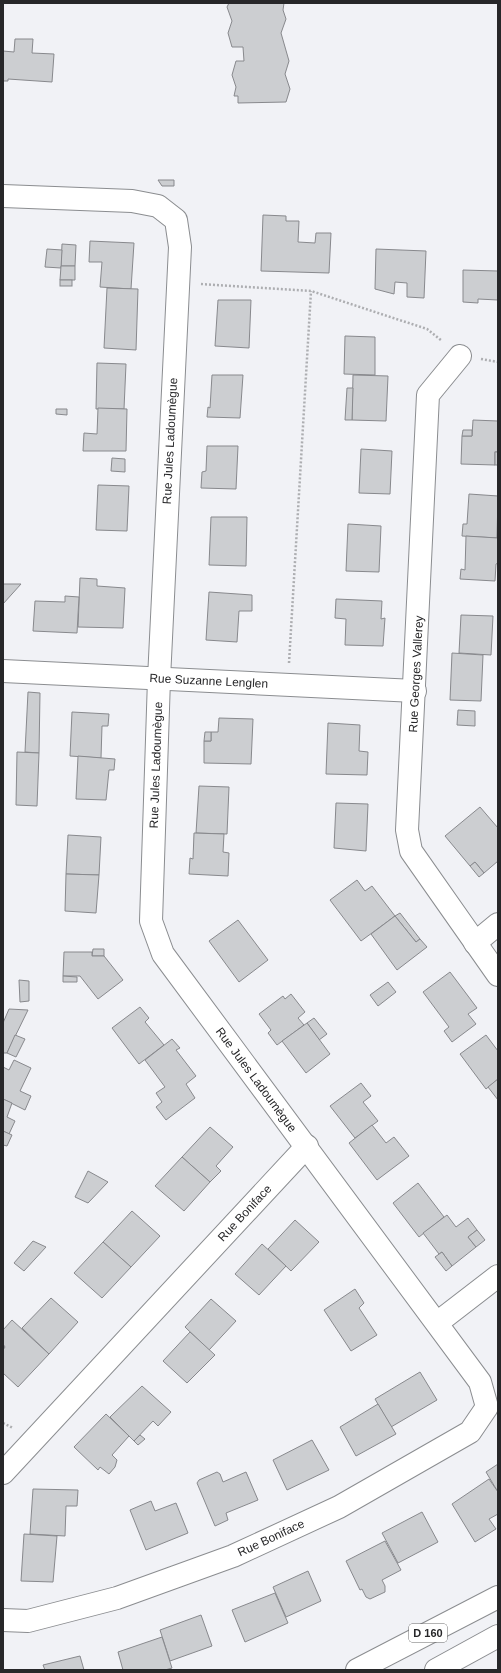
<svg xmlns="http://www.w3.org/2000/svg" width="501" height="1673" font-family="Arial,sans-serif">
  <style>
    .building { fill: #ccced1; stroke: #88898d }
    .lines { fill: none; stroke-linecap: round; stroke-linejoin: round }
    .street-casing { stroke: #8b8d90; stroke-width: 24 }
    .primary-casing { stroke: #8b8d90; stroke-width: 24 }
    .path { stroke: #adaeb1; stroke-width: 2.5; stroke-dasharray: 2 2; stroke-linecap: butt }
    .street { stroke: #fff; stroke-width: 22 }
    .primary { stroke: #fff; stroke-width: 22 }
    .labels { text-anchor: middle; stroke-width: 4; stroke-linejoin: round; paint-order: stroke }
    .shield { fill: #fff; stroke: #686869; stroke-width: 1 }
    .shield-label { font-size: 11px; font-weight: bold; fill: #272729 }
    .street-label { font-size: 12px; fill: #272729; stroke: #fff }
  </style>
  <rect width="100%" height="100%" fill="#f1f2f6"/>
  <!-- building -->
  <g class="building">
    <path d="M229,3H284L283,10L286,19L281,33L289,61L285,74L290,89L286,102L238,103V96H234L236,87L232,75L236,61H244L243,47H232L228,33L232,21L227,7Z"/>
    <path d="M15,39H33L32,53L54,54L52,82L8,79V81H3V51L14,52Z"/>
    <path d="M158,180H174V186H162Z"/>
    <path d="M263,215L286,216V221H299L298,242L315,243L316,233H331L329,273L261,271Z"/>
    <path d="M90,241L134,243L131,289L100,287L102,262H89Z"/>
    <path d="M62,244L76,245L75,266H61Z"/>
    <path d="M47,249L62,250L61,268L45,267Z"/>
    <path d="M376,249L426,251L424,298L407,297V283L395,282L394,294L375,289Z"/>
    <path d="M61,266H75V280H60Z"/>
    <path d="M463,270L498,271V300L478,299V303L463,302Z"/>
    <rect x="60" y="280" width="12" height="6"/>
    <path d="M107,288L138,289L136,350L104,348Z"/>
    <path d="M218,300H251L249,348L215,346Z"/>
    <path d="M345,336L375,337V375L344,374Z"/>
    <path d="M97,363L126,364L124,409H96Z"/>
    <path d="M212,375H243L240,418L207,417L208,407L210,408Z"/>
    <path d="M353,375L388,376L386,421L352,420Z"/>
    <path d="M347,388H353L352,420H345Z"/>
    <path d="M98,408L127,409L126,451H83L84,433L97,434Z"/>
    <path d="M56,409H67V415L56,414Z"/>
    <path d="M473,420L498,421V452H495V465L461,464L462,436H472Z"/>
    <path d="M463,430H472V436H462Z"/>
    <path d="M207,446H238L236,489L201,488L202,472L206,471Z"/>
    <path d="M361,449L392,451L390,494L359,493Z"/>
    <rect x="495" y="452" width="3" height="13"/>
    <path d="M112,458L125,459V472L111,471Z"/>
    <path d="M98,485L129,486L127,531L96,530Z"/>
    <path d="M469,494L498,496L497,538L462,536L463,524H467Z"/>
    <path d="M211,517H247L246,566L209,565Z"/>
    <path d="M348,524L381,526L379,572L346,571Z"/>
    <path d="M466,536L498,538V563L496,564L495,581L460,579L461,569L465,570Z"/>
    <path d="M80,578L97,579V586L125,588L123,628L78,627Z"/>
    <path d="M3,584H21L3,604Z"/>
    <path d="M209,592L252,595V611H239L237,642L206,640Z"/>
    <path d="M65,596L79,597L77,633L33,631L35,601L65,602Z"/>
    <path d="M336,599L382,601L381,619L385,618L383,646L345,645L346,619L335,618Z"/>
    <path d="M461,615L493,616L491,655L459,653Z"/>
    <path d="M452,653L483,655L481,701L450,700Z"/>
    <path d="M28,692L40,693L39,753L25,752Z"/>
    <path d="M458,710L475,711V726L457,725Z"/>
    <path d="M72,712L109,714L108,726H102L101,758L70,756Z"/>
    <path d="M219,718L253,719L251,764L204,763V741H211V732H218Z"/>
    <path d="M328,723L360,725L359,751L368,752L367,775L326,774Z"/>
    <path d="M205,732H211V741H204Z"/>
    <path d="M17,752L39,753L37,806L16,805Z"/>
    <path d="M78,756L115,759L114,770H109L106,800L76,799Z"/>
    <path d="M199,786L229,787L227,834L196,833Z"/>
    <path d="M336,803L368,804L366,851L334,848Z"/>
    <path d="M480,807L498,828V861L484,873L475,862L470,866L445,836Z"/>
    <path d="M194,833L224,834L223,852L229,853L228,876L189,874L190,858L193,859Z"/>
    <path d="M68,835L101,837L99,875L66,874Z"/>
    <path d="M475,862L484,873L479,877L470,866Z"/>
    <path d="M66,874L99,875L96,913L65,911Z"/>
    <path d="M357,880L365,891L372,886L395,916L361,941L330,900Z"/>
    <path d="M400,913L420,939L416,942L395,916Z"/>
    <path d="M395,916L416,942L420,939L427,947L397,970L371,934Z"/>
    <path d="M238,920L268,960L239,982L209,941Z"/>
    <path d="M93,949H104V956H92Z"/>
    <path d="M64,952H92V956H104L123,980L98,999L80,976H63Z"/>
    <path d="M450,972L477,1008L468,1014L476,1024L452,1042L444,1031L449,1027L423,992Z"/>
    <path d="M63,976L77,977V982H63Z"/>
    <path d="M19,980L29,981V1001L20,1002Z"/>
    <path d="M388,982L396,992L378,1006L370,995Z"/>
    <path d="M291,994L305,1012L298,1018L304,1025L277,1045L268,1033L271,1030L259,1014L283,996L285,999Z"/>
    <path d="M140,1007L149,1018L145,1022L164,1045L139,1064L112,1028Z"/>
    <path d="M9,1009L28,1010L7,1053H3V1023Z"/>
    <path d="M314,1018L327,1034L319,1040L307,1023Z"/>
    <path d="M307,1023L330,1054L306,1073L282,1041Z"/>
    <path d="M15,1035L25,1039L16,1057L7,1053Z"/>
    <path d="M486,1035L498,1051V1079L486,1089L460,1054Z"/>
    <path d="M172,1039L180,1048L176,1050L196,1076L186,1084L195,1098L166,1120L156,1107L162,1102L156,1093L165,1087L145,1060Z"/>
    <path d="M14,1060L31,1068L20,1091L31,1096L25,1110L3,1099V1067L9,1070Z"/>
    <path d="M498,1079V1100L488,1087Z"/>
    <path d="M361,1083L371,1096L363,1102L378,1121L355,1138L330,1106Z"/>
    <path d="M3,1099L12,1103L7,1117L15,1121L9,1134L3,1131Z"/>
    <path d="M372,1125L386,1143L394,1137L409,1156L377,1180L349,1143Z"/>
    <path d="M210,1127L233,1147L216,1166L221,1171L210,1182L182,1157Z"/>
    <path d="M3,1131L12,1135L7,1146L3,1145Z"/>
    <path d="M182,1157L210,1182L184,1211L155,1186Z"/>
    <path d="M88,1171L108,1182L88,1203L75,1197Z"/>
    <path d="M418,1183L444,1217L419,1237L393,1203Z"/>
    <path d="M132,1211L160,1236L131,1267L103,1242Z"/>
    <path d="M447,1215L456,1227L468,1218L477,1230L468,1237L476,1247L452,1266L442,1252L439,1254L423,1233Z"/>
    <path d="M295,1220L319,1242L291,1271L268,1249Z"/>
    <path d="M477,1230L485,1240L476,1247L468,1237Z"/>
    <path d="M33,1241L46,1247L24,1271L14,1263Z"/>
    <path d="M103,1242L131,1267L102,1298L74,1273Z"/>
    <path d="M262,1244L286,1266L259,1295L235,1274Z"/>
    <path d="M442,1252L452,1266L446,1271L435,1257Z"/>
    <path d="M355,1289L364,1303L359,1308L377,1335L351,1351L324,1310Z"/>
    <path d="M51,1298L78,1322L49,1354L22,1328Z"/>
    <path d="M211,1299L236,1321L209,1350L185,1327Z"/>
    <path d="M12,1320L49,1354L18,1387L3,1373V1350L5,1347L3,1344V1330Z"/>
    <path d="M190,1332L215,1355L187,1383L163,1361Z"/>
    <path d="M420,1372L437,1400L391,1427L375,1399Z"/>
    <path d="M142,1386L171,1412L158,1426L153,1421L134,1441L110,1417Z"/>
    <path d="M378,1404L396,1434L356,1456L340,1427Z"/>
    <path d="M106,1414L129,1436L112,1455L117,1460L115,1467L109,1474L100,1467L98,1470L74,1447Z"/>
    <path d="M140,1435L145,1439L138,1445L134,1441Z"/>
    <path d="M312,1440L329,1470L287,1490L273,1460Z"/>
    <path d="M498,1464V1492L486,1472Z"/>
    <path d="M217,1472L220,1474L223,1482L246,1472L258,1500L226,1513L228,1520L215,1526L197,1483L199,1480Z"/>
    <path d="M489,1479L498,1492V1514L489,1519L496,1529L475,1542L452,1504Z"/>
    <path d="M33,1489L78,1490L77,1506H66L65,1536L30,1534Z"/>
    <path d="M151,1501L155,1511L176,1503L188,1533L146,1550L130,1510Z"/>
    <path d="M422,1512L438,1542L398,1563L382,1533Z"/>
    <path d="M24,1534L57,1536L53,1582L21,1581Z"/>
    <path d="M385,1541L401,1570L382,1580L385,1586V1592L370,1599L366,1597L362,1589L360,1590L346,1561Z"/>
    <path d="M308,1571L321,1601L286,1617L273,1587Z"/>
    <path d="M275,1593L288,1623L245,1642L232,1610Z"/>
    <path d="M201,1615L212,1646L170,1661L160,1630Z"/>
    <path d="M162,1637L172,1668L165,1670H123L118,1652Z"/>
    <path d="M80,1656L84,1670H45L43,1665Z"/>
  </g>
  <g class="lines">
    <!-- street casing -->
    <g class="street-casing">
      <g id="street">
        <path id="s1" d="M3,196L132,201L158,206L176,220L180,247L159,679L151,921L163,954L480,1382L487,1407L470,1432L339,1507L233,1556L117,1598L28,1621L3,1620"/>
        <path d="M460,356L428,395L407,830L411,851L498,975"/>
        <path id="s2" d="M3,671L415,691"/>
        <path d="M475,943L498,924"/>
        <path d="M437,1323L498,1276"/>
        <path id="s3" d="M3,1473L307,1146"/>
      </g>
    </g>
    <!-- primary casing -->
    <g class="primary-casing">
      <g id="primary">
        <path d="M357,1670L498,1597"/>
        <path d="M436,1670L498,1636"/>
      </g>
    </g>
    <!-- path -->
    <g class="path">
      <path d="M201,284L311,291L427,329L442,341"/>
      <path d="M481,359L498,362"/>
      <path d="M289,663L311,291"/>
      <path d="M3,1423L13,1428"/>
    </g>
    <!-- street -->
    <use href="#street" class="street"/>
    <!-- primary -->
    <use href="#primary" class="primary"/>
  </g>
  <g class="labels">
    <!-- shield labels -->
    <rect class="shield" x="409" y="1624" width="38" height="18" rx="3"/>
    <g class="shield-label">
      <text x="428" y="1637">D 160</text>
    </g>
    <!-- street labels -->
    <g class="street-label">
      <text transform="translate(170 441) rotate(-87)" y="4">Rue Jules Ladoumègue</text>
      <text transform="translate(416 674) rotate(-87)" y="4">Rue Georges Vallerey</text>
      <text dy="4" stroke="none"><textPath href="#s2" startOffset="206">Rue Suzanne Lenglen</textPath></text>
      <text transform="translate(156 765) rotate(-88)" y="4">Rue Jules Ladoumègue</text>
      <text dy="4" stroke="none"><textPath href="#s1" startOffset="1072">Rue Jules Ladoumègue</textPath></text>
      <text dy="4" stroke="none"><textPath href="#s3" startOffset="355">Rue Boniface</textPath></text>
      <text transform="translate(271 1538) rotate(-25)" y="4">Rue Boniface</text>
    </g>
  </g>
  <!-- border -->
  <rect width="501" height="1673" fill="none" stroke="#272729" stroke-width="8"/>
</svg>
